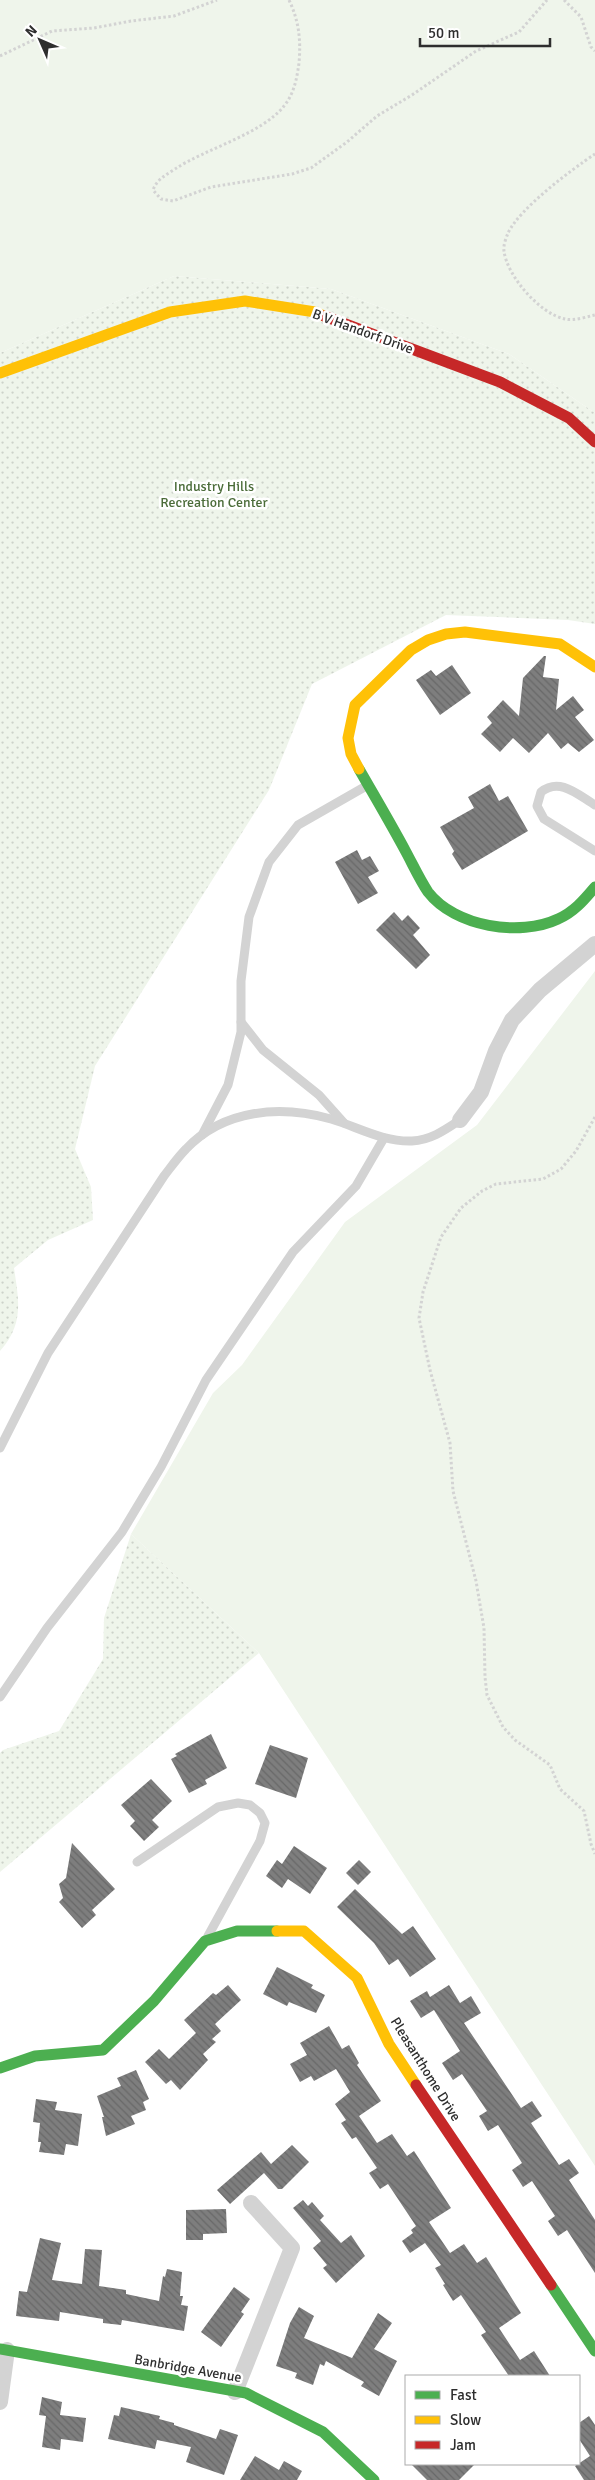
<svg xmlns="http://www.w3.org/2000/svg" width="595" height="2480" font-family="Signika,sans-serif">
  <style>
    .grass { fill: #eff5eb }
    .park { fill: url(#park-dots) }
    .building { fill: url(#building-back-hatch) }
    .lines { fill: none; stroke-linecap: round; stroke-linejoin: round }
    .path { stroke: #d3d3d3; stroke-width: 3; stroke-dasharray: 2.5 2.5; stroke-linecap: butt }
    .lane { stroke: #d3d3d3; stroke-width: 9 }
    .street { stroke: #d3d3d3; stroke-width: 16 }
    .fast { stroke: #4caf50; stroke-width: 11 }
    .slow { stroke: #ffc107; stroke-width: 11 }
    .jam { stroke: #c62828; stroke-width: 11 }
    .labels { text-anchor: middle; stroke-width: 5; stroke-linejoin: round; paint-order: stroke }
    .street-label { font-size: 14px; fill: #2e2e2e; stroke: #fff }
    .park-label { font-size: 14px; fill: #4b6c39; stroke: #fff }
  </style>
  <defs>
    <pattern id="park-dots" width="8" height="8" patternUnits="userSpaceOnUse" patternTransform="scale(1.25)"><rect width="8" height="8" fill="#eff5eb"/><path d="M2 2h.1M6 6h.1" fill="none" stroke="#cdd2ca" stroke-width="1.8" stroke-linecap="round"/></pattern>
    <pattern id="building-back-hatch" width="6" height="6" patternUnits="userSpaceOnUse" patternTransform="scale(1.25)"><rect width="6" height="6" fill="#7e7e7e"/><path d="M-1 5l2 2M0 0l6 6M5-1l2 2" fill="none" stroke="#686868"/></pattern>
  </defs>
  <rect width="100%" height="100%" fill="#fff"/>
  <!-- grass -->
  <g class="grass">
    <path d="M0,0H595V413L509,354L331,289L174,276L0,353Z"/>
    <path d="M595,971V2166L259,1653L131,1534L213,1393L242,1365L345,1222L477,1125Z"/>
  </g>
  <!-- park -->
  <g class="park">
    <path d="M174,276L331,289L509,354L595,413V624L568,620L446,615L312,684L269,790L95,1066L75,1149L91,1187L93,1220L48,1240L14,1268C19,1301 24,1324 0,1351V353Z"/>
    <path d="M131,1534L259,1653L0,1872V1753L3,1750L59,1731L103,1659L104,1618Z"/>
  </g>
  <!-- building -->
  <g class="building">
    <path d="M544,656H546L543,677L559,679L556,710L573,696L584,710L575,717L594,740L579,752L568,743L561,749L548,733L529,753L513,738L500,752L481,734L492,723L487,717L503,700L519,716L523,678Z"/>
    <path d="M452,665L471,693L440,715L416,680L431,670L436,676Z"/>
    <path d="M490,784L499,801L508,796L528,831L462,870L452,854L455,850L454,851L440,827L474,808L468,797Z"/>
    <path d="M357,850L362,860L370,856L379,871L368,877L378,893L358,904L335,862Z"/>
    <path d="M394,912L402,921L408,915L420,928L413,935L430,955L416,969L376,930Z"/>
    <path d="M211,1734L227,1768L205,1780L207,1784L189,1793L171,1759L177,1756L175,1754Z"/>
    <path d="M270,1745L308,1758L296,1798L255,1784Z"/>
    <path d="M151,1779L172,1801L152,1820L159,1827L144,1841L130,1826L135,1821L121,1805Z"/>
    <path d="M72,1843L115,1889L92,1910L96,1915L82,1928L59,1902L63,1898L59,1884L66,1878Z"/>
    <path d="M294,1846L327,1868L310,1894L288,1879L282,1888L266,1876L277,1860L282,1864Z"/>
    <path d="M359,1860L371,1872L358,1885L346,1873Z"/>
    <path d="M355,1889L402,1934L413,1926L436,1959L410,1977L398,1959L389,1965L374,1943L337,1907Z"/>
    <path d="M277,1967L313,1985L311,1988L325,1995L316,2013L289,2002L287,2006L263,1994Z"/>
    <path d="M228,1985L241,2000L215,2024L221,2031L212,2039L216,2042L203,2054L208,2060L180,2090L171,2080L166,2084L145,2062L159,2049L169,2059L196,2033L184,2020L213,1993L216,1995Z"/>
    <path d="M449,1985L460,2003L471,1996L481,2013L464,2023L521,2108L532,2101L542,2116L531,2123L559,2165L569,2159L579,2173L569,2180L595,2220V2273L567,2230L558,2236L548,2221L555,2216L532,2181L523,2187L512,2170L522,2163L498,2125L488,2131L479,2116L487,2111L462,2074L453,2080L442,2063L460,2051L434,2010L421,2018L410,2001L427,1991L430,1997Z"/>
    <path d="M329,2026L342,2049L349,2045L359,2063L357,2065L381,2101L359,2116L377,2143L392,2134L407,2156L414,2151L451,2208L429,2222L450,2253L464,2244L477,2263L486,2257L521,2313L499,2328L520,2360L534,2351L550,2376H509L481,2335L486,2332L461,2295L453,2301L443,2285L445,2284L435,2268L441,2265L425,2243L410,2253L402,2241L413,2233L411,2230L416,2226L388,2184L380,2189L369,2173L377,2168L356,2137L352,2139L341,2123L346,2120L335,2104L350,2092L336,2069L314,2081L311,2076L300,2082L290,2064L307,2055L300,2043Z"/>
    <path d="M136,2070L149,2099L143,2102L146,2110L131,2116L135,2124L106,2136L102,2117H104L97,2096L121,2086L117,2078Z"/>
    <path d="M36,2099L57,2102L55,2110L82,2114L78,2146L66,2144L64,2155L39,2152L41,2142H38L40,2123L33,2122Z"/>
    <path d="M292,2145L309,2162L282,2189H278L264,2173L230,2204L217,2190L261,2152L271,2164Z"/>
    <path d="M303,2200L308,2206L312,2202L324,2216L320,2220L341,2243L351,2235L365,2256L336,2283L323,2268L327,2265L313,2248L321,2241L293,2208Z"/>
    <path d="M226,2209L227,2233L203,2234V2240H186V2210Z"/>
    <path d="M40,2238L61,2243L52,2280L82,2284L85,2249L102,2250L99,2286L126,2290V2294L159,2301L163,2276L165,2277L167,2269L182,2272L180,2296H183L181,2305L188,2306L184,2331L122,2320L121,2325L103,2323V2319L60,2312L59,2321L16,2316L19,2291L27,2292Z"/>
    <path d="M234,2287L250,2299L241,2312L244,2314L221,2347L201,2332Z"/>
    <path d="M299,2307L314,2316L304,2338L352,2358L378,2313L392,2323L374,2349L397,2361L379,2396L361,2386L364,2382L326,2361L324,2366L320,2364L313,2385L295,2378L297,2373L276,2366L290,2323Z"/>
    <path d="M42,2397L62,2402L60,2415L86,2418L83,2442L61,2439L60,2450L42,2447L46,2416L39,2415Z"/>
    <path d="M121,2407L160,2416L159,2419L174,2423V2425L216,2439L220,2429L238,2435L224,2475L186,2462L191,2447L157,2440L155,2449L108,2439L114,2415L119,2416Z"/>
    <path d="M589,2416L595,2425V2480H584L575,2466L590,2456L579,2439V2423Z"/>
    <path d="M255,2456L279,2470L284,2461L302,2471L297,2480H240Z"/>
    <path d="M411,2464H475L459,2480H427Z"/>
  </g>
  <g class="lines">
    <!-- path -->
    <g class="path">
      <path d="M289,0C299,21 301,40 299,63C297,78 294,94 284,106C262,134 205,149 175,169C166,175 157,179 153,190L161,199L173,201L211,187L292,174L311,168L347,142L377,116L412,95L476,51L519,32L547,0"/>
      <path d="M564,0L581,17L591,47L595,51"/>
      <path d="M0,56L52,31L94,28L131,21L174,16L217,0"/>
      <path d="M595,154C571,170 520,208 508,233C506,238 503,246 504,251C507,276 540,314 565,319C574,321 586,317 595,315"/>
      <path d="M595,1117L576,1151L561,1169L543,1179L496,1184L482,1191L461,1208L441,1237L423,1292L419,1318L430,1370L450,1443L453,1491L476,1581L484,1628L485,1677L487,1695L503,1727L515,1740L550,1765L560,1789L584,1811L591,1844L595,1854"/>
    </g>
    <!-- lane -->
    <g class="lane">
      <path d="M595,805C578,795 560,777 541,792L537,806L544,819L595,851"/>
      <path d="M241,1022L263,1050L319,1095L344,1123"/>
      <path d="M202,1135L228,1085L241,1032V981L249,917L269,862L298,825L368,785"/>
      <path d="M0,1448L48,1353L164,1176C171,1167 178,1157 186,1149C224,1109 280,1105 331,1119C358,1127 383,1142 412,1141C431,1140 445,1130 460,1120"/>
      <path d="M0,1697L47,1628L122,1532L161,1467L206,1380L293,1252L356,1186L384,1138"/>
      <path d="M137,1862L218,1807L238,1803L250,1805L260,1813L265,1823L260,1841L208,1936"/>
    </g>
    <!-- street -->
    <g class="street">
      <path d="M460,1120L481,1092L496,1051L512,1020L540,990L595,944"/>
      <path d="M235,2392L292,2248L251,2203"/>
      <path d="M0,2402L7,2350"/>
    </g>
    <!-- fast -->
    <g class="fast">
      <path d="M359,769C375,797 391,824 406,852C413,865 420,880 428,892C455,927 520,937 558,919C574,912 584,900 595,887"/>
      <path d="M0,2068L35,2056L103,2050L154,2001L205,1941L237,1931H277"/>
      <path d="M551,2285L595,2351"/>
      <path d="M0,2349L246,2393L323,2432L374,2480"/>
    </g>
    <!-- slow -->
    <g class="slow">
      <path d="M0,373L170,312L245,301L315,312L324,316"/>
      <path d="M359,769L351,754L348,738L355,705L411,650L428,640L446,634L465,632L560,644L595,667"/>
      <path d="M277,1931H304L357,1978L389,2044L416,2085"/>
    </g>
    <!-- jam -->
    <g class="jam">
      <path d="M324,316L500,382L569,418L595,442"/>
      <path d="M416,2085L551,2285"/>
    </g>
  </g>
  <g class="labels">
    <!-- street labels -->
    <g class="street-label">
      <text transform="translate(363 331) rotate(20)" y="5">B V Handorf Drive</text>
      <text transform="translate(426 2069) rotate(58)" y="5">Pleasanthome Drive</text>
      <text transform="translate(188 2368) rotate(10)" y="5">Banbridge Avenue</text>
    </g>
    <!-- park labels -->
    <g class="park-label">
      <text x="214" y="491">Industry Hills<tspan x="214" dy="16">Recreation Center</tspan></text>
    </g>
  </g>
  <!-- legend -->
  <rect x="405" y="2375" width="175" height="90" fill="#ffffff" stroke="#ababab"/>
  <rect x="415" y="2391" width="25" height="8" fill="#4caf50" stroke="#ababab"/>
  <text x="450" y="2400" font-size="15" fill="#2e2e2e">Fast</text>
  <rect x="415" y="2416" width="25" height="8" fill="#ffc107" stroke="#ababab"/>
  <text x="450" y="2425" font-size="15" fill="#2e2e2e">Slow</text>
  <rect x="415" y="2441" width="25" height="8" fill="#c62828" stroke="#ababab"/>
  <text x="450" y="2450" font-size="15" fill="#2e2e2e">Jam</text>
  <!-- north arrow -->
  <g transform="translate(40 40) rotate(315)" stroke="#ffffff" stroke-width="4" paint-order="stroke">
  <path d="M0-4L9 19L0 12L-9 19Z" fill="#2e2e2e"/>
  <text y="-8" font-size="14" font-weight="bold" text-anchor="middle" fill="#2e2e2e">N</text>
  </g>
  <!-- scale -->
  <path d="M420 38v8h130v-8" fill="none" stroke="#2e2e2e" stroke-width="2.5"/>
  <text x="428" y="38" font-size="15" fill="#2e2e2e" stroke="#ffffff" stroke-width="4" paint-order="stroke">50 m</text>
</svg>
